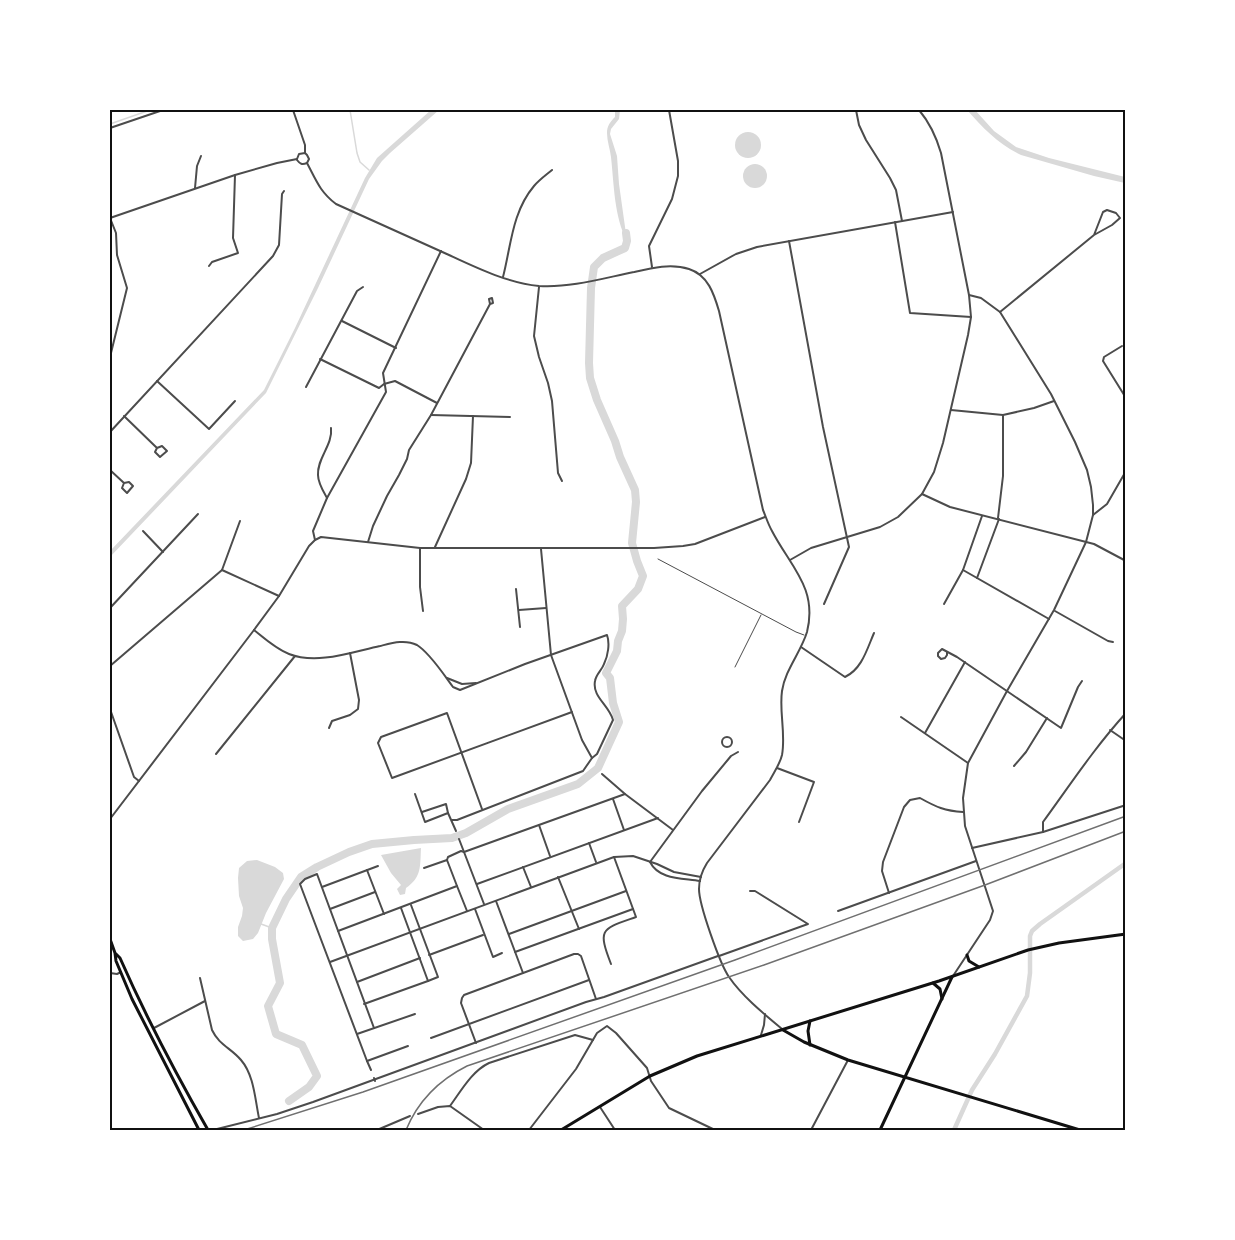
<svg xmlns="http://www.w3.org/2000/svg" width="1235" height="1240" font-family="'PT Serif',serif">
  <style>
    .water { fill: #d9d9d9 }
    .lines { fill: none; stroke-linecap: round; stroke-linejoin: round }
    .stream { stroke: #d9d9d9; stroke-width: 1.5 }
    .canal { stroke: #d9d9d9; stroke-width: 4.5 }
    .river { stroke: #d9d9d9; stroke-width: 8 }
    .service { stroke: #4c4c4c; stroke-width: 1 }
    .minor { stroke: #4c4c4c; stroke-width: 2 }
    .tertiary { stroke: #4c4c4c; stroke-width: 2 }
    .secondary { stroke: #111; stroke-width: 3 }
    .rail { stroke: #707070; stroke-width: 1.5 }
    .neatline { fill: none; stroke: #111; stroke-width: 2 }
  </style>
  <rect width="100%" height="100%" fill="#fff"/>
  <!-- water -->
  <g class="water">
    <path d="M431,110H439L390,153L382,161L369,179L318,288L266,393L110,557V551L264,390L295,328L365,178L377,158Z"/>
    <path d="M615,110H620L619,119L611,129L610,134L617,156L619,184L627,241C614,217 614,184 611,157C610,149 607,141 607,133C607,126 610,122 615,117Z"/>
    <path d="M967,110H975L994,131L1016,147L1049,158L1125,177V183L1094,176L1021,155C998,144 983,128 967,110Z"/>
    <circle cx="748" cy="145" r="13"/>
    <circle cx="755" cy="176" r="12"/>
    <path d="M421,848C420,866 422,877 406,888L405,894L400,895L397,889L401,885L391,873L381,855Z"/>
    <path d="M257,860L275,867L283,873L284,879L266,913L258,933L253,939L243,941L238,936V927L242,916L243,908L239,896L238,878L239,868L247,861Z"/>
  </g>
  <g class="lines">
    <!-- stream -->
    <g class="stream">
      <path d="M350,110L357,153L360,162L369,170"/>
      <path d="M110,124L150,110"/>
      <path d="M261,924L272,928"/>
    </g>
    <!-- canal -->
    <path class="canal" d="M954,1130L972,1090L995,1054L1027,996L1030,973V936L1032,931L1040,924L1126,863"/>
    <!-- river -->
    <path class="river" d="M289,1101L309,1087L317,1076L302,1045L276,1034L268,1006L280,983L272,939V928L286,899L301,877L317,867L349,852L372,844L414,840L452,838L466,833L508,809L578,784L598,768L619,722L613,703L610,678L606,673L617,651L618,641L622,631L623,619L622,606L638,589L643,576L637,561L632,543L636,502L635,490L620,457L615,441L597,400L590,378L589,363L591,288L594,267L603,258L625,248L627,241L626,233"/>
    <!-- service -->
    <g class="service">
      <path d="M658,559L796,632L804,635"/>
      <path d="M735,667L761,615"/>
    </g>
    <!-- minor -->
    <g class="minor">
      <path d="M856,110L859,125L866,140L890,178L896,190L902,221"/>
      <path d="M110,128L163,110"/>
      <path d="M195,188L197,166L201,156"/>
      <path d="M895,222L910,313L971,317"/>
      <path d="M789,241L823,427L849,547L824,604"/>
      <path d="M209,266L212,262L238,253L233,238L235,175"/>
      <path d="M652,267L649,246L672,199L678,176V161L669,110"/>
      <path d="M503,277C511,246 512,212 534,186C539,180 546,175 552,170"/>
      <path d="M539,287L534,336L539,357L548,383L552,401L558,473L562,481"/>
      <path d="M1000,312L1094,235L1103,212L1107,210L1116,213L1120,218L1112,225L1094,235"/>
      <path d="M342,321L396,348"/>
      <path d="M1122,346L1104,357L1103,361L1126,398"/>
      <path d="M110,357L127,288L117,255L116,233L110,218"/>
      <path d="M320,359L379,388L384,384L395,381L437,403"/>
      <path d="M157,381L209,429L235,401"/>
      <path d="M306,387L357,291L363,287"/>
      <path d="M951,410L1003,415L1034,408L1054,401"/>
      <path d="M431,415L510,417"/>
      <path d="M124,416L157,448L155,452L160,457L167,451L162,446L157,448"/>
      <path d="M110,432L273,256L279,245L282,194L284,191"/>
      <path d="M110,470L124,483L129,482L133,486L127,493L122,488L124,483"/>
      <path d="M922,494L950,507L1094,544L1126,561"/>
      <path d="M327,498C323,491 318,483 318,475C317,458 333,445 331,428"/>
      <path d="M1093,515L1107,504L1126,471"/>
      <path d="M998,518L1003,476V415"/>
      <path d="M143,531L163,552"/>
      <path d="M315,540L313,531L327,498L386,392L383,373L441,251"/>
      <path d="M368,542L373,526L387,496L399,475L407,459L409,450L431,415L490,304L493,303L492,298L489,299L490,304"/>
      <path d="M435,547L466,479L471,463L473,416"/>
      <path d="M420,548V587L423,611"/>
      <path d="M541,549L551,655L582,740L592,758"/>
      <path d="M790,560L811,548L880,527L898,517L922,494L934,472L943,443L968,335L971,317L969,295L941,153C936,136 930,123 919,110"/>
      <path d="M222,570L279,596"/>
      <path d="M963,570L1049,619"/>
      <path d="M977,578L999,519"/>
      <path d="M516,589L520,627"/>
      <path d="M944,604L963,570L982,516"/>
      <path d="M110,608L198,514"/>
      <path d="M519,610L546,608"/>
      <path d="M1055,611L1108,641L1113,642"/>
      <path d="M254,630C265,639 276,649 289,654C317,665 352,652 380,646C392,643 405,639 417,645C430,653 444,675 453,687L460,690L525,664L607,635C610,643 608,656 604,664C602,670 596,674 595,681C592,697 609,705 613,720L597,754L592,758L583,771L457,820H452"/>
      <path d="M801,647L845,677C862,669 867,649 874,633"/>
      <path d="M947,652V655L945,658L941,659L938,656V653L942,649L957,657L1061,728L1078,687L1082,681"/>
      <path d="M110,666L222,570L240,521"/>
      <path d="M447,678L462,684L476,683"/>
      <path d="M110,709L134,777L139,781"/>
      <path d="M901,717L968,763"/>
      <path d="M329,728L332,721L350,715L358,709L359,700L350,653"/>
      <path d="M1110,730L1126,741"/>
      <path d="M925,733L965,662"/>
      <circle cx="727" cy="742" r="5"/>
      <path d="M216,754L295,656"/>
      <path d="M1014,766L1026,752L1047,718"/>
      <path d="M777,768L814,782L799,822"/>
      <path d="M602,774L625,794L673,830"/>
      <path d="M415,794L425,822L448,813L456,831"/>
      <path d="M613,799L624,830"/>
      <path d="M482,809L447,713L381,737L378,743L392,778L572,712"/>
      <path d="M422,812L446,804L448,813"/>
      <path d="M110,819L254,630L279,596L309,546L315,540L321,537L420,548H654L683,546L695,544L765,517"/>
      <path d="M539,825L550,856"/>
      <path d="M1043,832V822C1070,785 1095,747 1126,713"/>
      <path d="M459,839L484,904"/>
      <path d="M589,843L596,862"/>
      <path d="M972,848L1043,832L1126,805"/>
      <path d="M447,860L448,857L461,851L464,852L625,794"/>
      <path d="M650,862L702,791L731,756L738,752"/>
      <path d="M650,862C659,880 683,878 700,881"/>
      <path d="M523,867L531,887"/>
      <path d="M367,870L384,914"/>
      <path d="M558,877L579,929"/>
      <path d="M477,884L658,818"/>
      <path d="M457,886L467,911"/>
      <path d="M322,887L378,866"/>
      <path d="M889,893L882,871L883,862L904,807L910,800L920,798C936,807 945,811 963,812"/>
      <path d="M496,901L523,973"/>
      <path d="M401,908L428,981L438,977L411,905"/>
      <path d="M330,909L375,892"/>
      <path d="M475,909L493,957L502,953"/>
      <path d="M838,911L976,861"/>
      <path d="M338,931L457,886L447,860L424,868"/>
      <path d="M509,934L626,891"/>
      <path d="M515,952L633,909"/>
      <path d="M429,955L483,935"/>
      <path d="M719,956L808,924L755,891H750"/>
      <path d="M330,962L614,857L633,856L657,864L674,872L701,877"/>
      <path d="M611,964C597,928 602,929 636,917L614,857"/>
      <path d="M110,973L117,974L121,972"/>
      <path d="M953,976L990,920L993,911L965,826L963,798L968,763L1007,691L1054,610L1086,542L1093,515V505L1091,487L1087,470L1075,442L1051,394L1000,312L981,298L969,295"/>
      <path d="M200,978L212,1030C219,1045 231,1048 241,1060C254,1075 255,1099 259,1118"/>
      <path d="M357,982L420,958"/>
      <path d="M364,1004L428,981"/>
      <path d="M154,1028L205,1001"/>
      <path d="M357,1034L415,1014"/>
      <path d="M431,1038L589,980"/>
      <path d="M476,1043L461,1003L462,998L464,995L574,954H578L581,956L596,999"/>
      <path d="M367,1061L408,1046"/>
      <path d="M371,1070L367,1061L300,884L305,879L317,874L374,1028"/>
      <path d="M374,1078L375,1081"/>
      <path d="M450,1106C461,1091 472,1071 489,1063L575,1035L593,1040"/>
      <path d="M600,1107L615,1130"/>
      <path d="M418,1114L438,1107L450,1106L484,1130"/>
      <path d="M377,1130L410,1116"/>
      <path d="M529,1130L576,1069L597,1033L607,1026L616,1033L647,1068L651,1081L669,1108L715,1130"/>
      <path d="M811,1130L848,1060"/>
    </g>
    <!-- tertiary -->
    <g class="tertiary">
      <path d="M293,110L305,145V153"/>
      <path d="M297,159L299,154L305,153L307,155L309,159L307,163C316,180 320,192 336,204C374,221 411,238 449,255C477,268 508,283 539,286C571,288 604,278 634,272C651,268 671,263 689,269C708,275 714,294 719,311L763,510C766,517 768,524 772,531C790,566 818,588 807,632C801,652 785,670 782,691C779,712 786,734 782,755C780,764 774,772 770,780L707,863C702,871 699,880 699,889C699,905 720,964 729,977C742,996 764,1014 782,1029"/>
      <path d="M297,160C300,164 302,165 307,163"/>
      <path d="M110,218L235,175L277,163L297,159"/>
      <path d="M700,274L736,254L757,247L953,212"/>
      <path d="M761,1035L764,1025L765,1014"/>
      <path d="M213,1130L277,1114L313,1102L586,1002L604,997L718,956"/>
    </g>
    <!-- secondary -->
    <g class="secondary">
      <path d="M110,939L115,953L116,961L132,999L199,1130"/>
      <path d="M116,954L120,958C146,1017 176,1074 208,1130"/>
      <path d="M967,955L969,961L979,967"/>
      <path d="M933,983L940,989L942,999"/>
      <path d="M810,1021L808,1031L810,1045"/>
      <path d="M783,1030L804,1042L848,1060L1080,1130"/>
      <path d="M561,1130L650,1076L697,1056L939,981L1028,950L1059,943L1126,934"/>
      <path d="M880,1130L952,977"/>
    </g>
    <!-- rail -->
    <g class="rail">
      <path d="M244,1130L363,1092L735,960L1126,816"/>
      <path d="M406,1130C418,1101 439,1080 467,1066L764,965L985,885L1126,831"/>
    </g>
  </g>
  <!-- border -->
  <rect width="1235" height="1240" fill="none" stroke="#ffffff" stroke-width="222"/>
  <rect x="111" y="111" width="1013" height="1018" class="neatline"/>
</svg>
